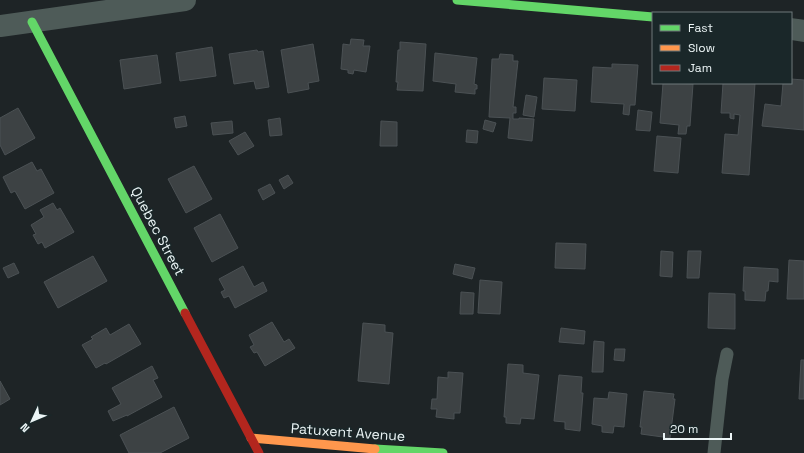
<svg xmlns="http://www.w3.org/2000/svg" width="804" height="453" font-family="'Space Grotesk',sans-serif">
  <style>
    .building { fill: #3d4244; stroke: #4b5154 }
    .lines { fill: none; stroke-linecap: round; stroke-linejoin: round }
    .lane { stroke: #4e5b58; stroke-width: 13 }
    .street { stroke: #4e5b58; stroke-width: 22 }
    .fast { stroke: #63d668; stroke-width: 9 }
    .slow { stroke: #ff974d; stroke-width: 9 }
    .jam { stroke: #b3261e; stroke-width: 9 }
    .labels { text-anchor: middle; stroke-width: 3; stroke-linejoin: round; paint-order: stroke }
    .street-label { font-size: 14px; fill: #ecf5f6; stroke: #1a2729 }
  </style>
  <rect width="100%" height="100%" fill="#1e2426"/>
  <!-- building -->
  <g class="building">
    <path d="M351,39L364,40L363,46H370L366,72L354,70L353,74L348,73V70L341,69L343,44L350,45Z"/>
    <path d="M400,42L426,44L423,91L397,90L398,82H396L398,50H400Z"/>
    <path d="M313,44L319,81L308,83L309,89L288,93L281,50Z"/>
    <path d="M212,47L216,76L180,81L176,53Z"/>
    <path d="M257,50L258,52L263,51L269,87L256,89L254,81L234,84L229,54Z"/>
    <path d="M435,53L477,58L474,84L477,85V89H475V94L455,92L456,84L433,81Z"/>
    <path d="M500,54L513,55V61H518L513,107H516V113H513V119H519V118L534,119L532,141L508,138L510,118L489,117L492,59H499Z"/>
    <path d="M157,55L161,83L124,89L120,60Z"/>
    <path d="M612,64L638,65L635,105H630L629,115L623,114L624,104L591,102L593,67L612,68Z"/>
    <path d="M544,78L577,80L575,111L542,109Z"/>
    <path d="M791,79L804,80V130L762,126L765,104L781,106L783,83H791Z"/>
    <path d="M663,83L693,84L690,126H687L686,134H678L679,125L660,123Z"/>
    <path d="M723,83H755L749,175L722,173L725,134L738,135L740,115L734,114V119L730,118V113H721Z"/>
    <path d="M526,95L537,97L534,117L523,115Z"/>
    <path d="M18,108L35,138L5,155L0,145V118Z"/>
    <path d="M638,110L652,112L650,131L636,130Z"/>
    <path d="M185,116L187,126L176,128L174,118Z"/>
    <path d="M280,118L282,135L270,136L268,120Z"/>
    <path d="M485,120L496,123L493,132L483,129Z"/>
    <path d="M232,121L233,133L213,135L211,123Z"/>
    <path d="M381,121L397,122V146H380Z"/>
    <path d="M467,130L478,131L477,143L466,142Z"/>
    <path d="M245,132L254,146L238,155L229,141Z"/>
    <path d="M657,136L681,138L678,173L654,171Z"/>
    <path d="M32,162L37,171L41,169L54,193L25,209L15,191L11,193L3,177Z"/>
    <path d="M194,166L212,199L186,213L168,179Z"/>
    <path d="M288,175L293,183L284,189L279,180Z"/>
    <path d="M270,184L275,193L263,200L258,190Z"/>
    <path d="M53,203L57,210L60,208L74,232L45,248L42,242L38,244L33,235L36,234L31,225L44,217L40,210Z"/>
    <path d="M220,214L238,248L212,262L194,228Z"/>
    <path d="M556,243L586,244L585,269L555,268Z"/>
    <path d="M661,251L673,252L672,277L660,276Z"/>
    <path d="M688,251H701L699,278H687Z"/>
    <path d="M93,256L107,281L58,308L44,282Z"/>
    <path d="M789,260L804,261V299H787Z"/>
    <path d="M14,263L19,273L8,278L3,268Z"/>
    <path d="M455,264L475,268L472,279L453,274Z"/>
    <path d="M243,266L254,287L263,282L267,291L235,308L229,296L224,298L221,292L225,290L219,279Z"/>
    <path d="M744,267L778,269V282L769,281L768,291H766L765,301L745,300V291H743Z"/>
    <path d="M480,280L502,282L500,314L478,313Z"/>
    <path d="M461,292L474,293L473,314H460Z"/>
    <path d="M709,293L735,294V329L708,328Z"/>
    <path d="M272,322L284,342L289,339L295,348L265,366L257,352L254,353L250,347L254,345L249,335Z"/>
    <path d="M363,323L385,325V332L393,333L389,384L358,381Z"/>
    <path d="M129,324L141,344L106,364L105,363L96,368L82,345L93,339L91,337L106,328L110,335Z"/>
    <path d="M561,328L585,331L584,344L559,342Z"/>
    <path d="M594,341L604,342L603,372H592Z"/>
    <path d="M615,349H625L624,361L614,360Z"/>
    <path d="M801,360H804V399H799Z"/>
    <path d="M508,364L523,365V373L539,375L534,419L521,418L520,424L506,423V417H504Z"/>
    <path d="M152,366L158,378L153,380L162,397L127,416V415L113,421L108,411L121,404L112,388Z"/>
    <path d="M448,372L463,373L460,413H454V419L436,417L437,409H431L432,399H437L438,377L448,378Z"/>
    <path d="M559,375L582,377L581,393H583L580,431L565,429V422L554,421Z"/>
    <path d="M0,381L10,399L0,405Z"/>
    <path d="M644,391L674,394L673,399H675L670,438L641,434L642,427H640Z"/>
    <path d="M609,392L627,394L624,427L614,426L613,433L602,432V426L592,424L594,398L608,399Z"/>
    <path d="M174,407L189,438L160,453H129L120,435Z"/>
  </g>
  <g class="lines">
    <!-- lane -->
    <path class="lane" d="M714,453L722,379L727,354"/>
    <!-- street -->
    <g class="street">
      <path d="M0,26L185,0"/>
      <path d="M791,29L804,31"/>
    </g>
    <!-- fast -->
    <g class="fast">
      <path d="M457,0L653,17"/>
      <path d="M32,22L185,313"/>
      <path d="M375,449L443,453"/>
    </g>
    <!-- slow -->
    <path class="slow" d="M251,438L375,449"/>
    <!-- jam -->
    <path class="jam" d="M185,313L259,453"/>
  </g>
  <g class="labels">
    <!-- street labels -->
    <g class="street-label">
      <text transform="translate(158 231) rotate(62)" y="5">Quebec Street</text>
      <text transform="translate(348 432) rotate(4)" y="5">Patuxent Avenue</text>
    </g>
  </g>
  <!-- legend -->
  <rect x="652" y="12" width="140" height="72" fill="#1a2729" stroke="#6e797b"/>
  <rect x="660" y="25" width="20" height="6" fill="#63d668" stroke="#6e797b"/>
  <text x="688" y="32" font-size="12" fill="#ecf5f6">Fast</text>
  <rect x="660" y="45" width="20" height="6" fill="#ff974d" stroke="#6e797b"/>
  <text x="688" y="52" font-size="12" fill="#ecf5f6">Slow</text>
  <rect x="660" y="65" width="20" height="6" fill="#b3261e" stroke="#6e797b"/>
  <text x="688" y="72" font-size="12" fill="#ecf5f6">Jam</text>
  <!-- north arrow -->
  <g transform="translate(32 421) rotate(226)" stroke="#1a2729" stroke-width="3" paint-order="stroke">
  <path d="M0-3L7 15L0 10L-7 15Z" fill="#ecf5f6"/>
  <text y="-6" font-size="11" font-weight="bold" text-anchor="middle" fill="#ecf5f6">N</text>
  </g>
  <!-- scale -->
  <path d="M664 433v6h67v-6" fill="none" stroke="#ecf5f6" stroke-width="2"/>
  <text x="670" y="433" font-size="12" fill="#ecf5f6" stroke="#1a2729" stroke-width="3" paint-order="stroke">20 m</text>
</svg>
